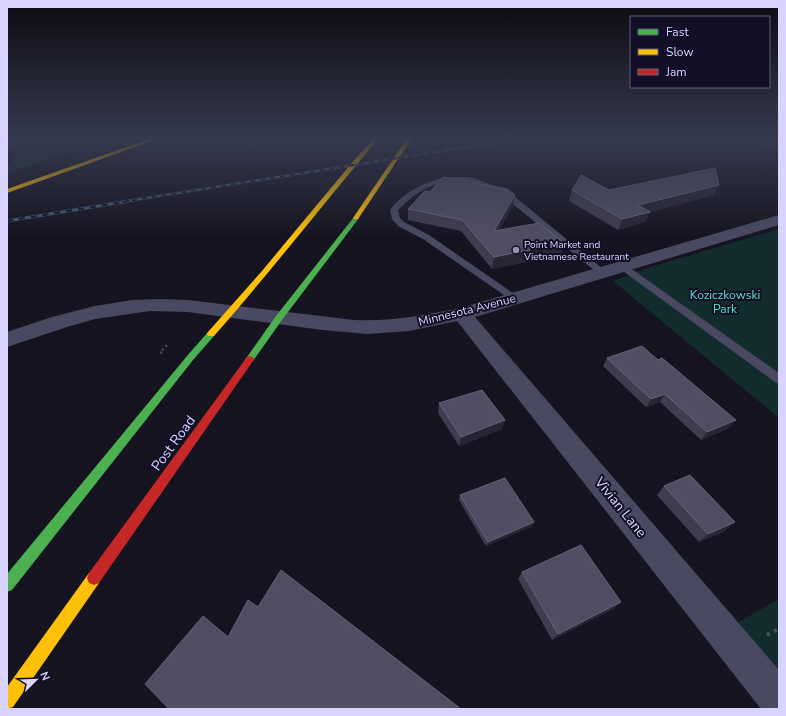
<svg xmlns="http://www.w3.org/2000/svg" width="786" height="716" font-family="'Nunito Sans',sans-serif">
  <style>
    .green { fill: #132c2d }
    .lines { fill: none; stroke-linecap: round; stroke-linejoin: round }
    .path-far2 { stroke: #44505f; stroke-width: 1.5; stroke-dasharray: 1 1.5; stroke-linecap: butt }
    .path-far1 { stroke: #44505f; stroke-width: 2.5; stroke-dasharray: 2 3; stroke-linecap: butt }
    .path { stroke: #44505f; stroke-width: 4; stroke-dasharray: 3 5; stroke-linecap: butt }
    .lane { fill: #4a4962; fill-rule: evenodd }
    .street { fill: #4a4962; fill-rule: evenodd }
    .fast { fill: #4caf50; fill-rule: evenodd }
    .slow { fill: #ffc107; fill-rule: evenodd }
    .jam { fill: #c62828; fill-rule: evenodd }
    .rail-far1-casing { stroke: #43596b; stroke-width: 2.5 }
    .rail-casing { stroke: #43596b; stroke-width: 3 }
    .rail-far1 { stroke: #130f26; stroke-width: 1.5; stroke-dasharray: 5; stroke-linecap: butt }
    .rail { stroke: #130f26; stroke-width: 2; stroke-dasharray: 6; stroke-linecap: butt }
    .wall { fill: #403d50 }
    .shaded-wall { fill: #282635 }
    .building { fill: #504e63; stroke: #66637b }
    .poi-dot { fill: #9591b1; stroke: #130f26; stroke-width: 1.5 }
    .labels { text-anchor: middle; stroke-width: 4; stroke-linejoin: round; paint-order: stroke }
    .far-poi-label { font-size: 10px; fill: #d9d4ff; stroke: #130f26; text-anchor: start }
    .park-label { font-size: 12px; fill: #5fe0c0; stroke: #130f26 }
    .street-label { font-size: 12px; fill: #d9d4ff; stroke: #130f26 }
    .near-street-label { font-size: 14px; fill: #d9d4ff; stroke: #130f26 }
  </style>
  <rect width="100%" height="100%" fill="#161421"/>
  <!-- green -->
  <g class="green">
    <path d="M74,140L77,146L82,149L7,173V165L12,164L22,146Z"/>
    <path d="M779,229V418L613,281L650,267Z"/>
    <path d="M779,599V675L735,624Z"/>
  </g>
  <g class="lines">
    <!-- path-far2 -->
    <path class="path-far2" d="M7,165L12,164L22,146"/>
    <!-- path-far1 -->
    <path class="path-far1" d="M162,353L160,352L169,343"/>
    <!-- path -->
    <path class="path" d="M767,635L779,629"/>
    <!-- lane -->
    <g class="lane">
      <path d="M446,177H471L509,192L608,273L606,275H600L503,196L470,181H446L428,187L413,196L398,210L400,218L404,222L429,235L520,298L515,301L511,300L423,239L398,226L392,219L390,210C405,191 423,183 446,177Z"/>
      <path d="M623,264L626,265L779,373V384L775,382L620,269L618,267Z"/>
    </g>
    <!-- street -->
    <path class="street" d="M779,215V225L475,317L779,670V709H761L457,321L409,331L368,334L322,330L188,312L150,311L95,319L67,327L7,347V332L52,317L95,306L132,300L160,299L188,300L354,320C390,322 425,315 460,308Z"/>
    <!-- fast -->
    <g class="fast">
      <path d="M354,217L359,218L282,320L253,361H247L245,359L247,357L276,316Z"/>
      <path d="M211,331L215,334L214,336L193,360L12,590L7,592V574L187,356L208,332Z"/>
    </g>
    <!-- slow -->
    <g class="slow">
      <path d="M155,137H163L7,193V189Z"/>
      <path d="M375,137H380C324,203 271,271 214,336H208L207,334L208,332L262,271L350,165Z"/>
      <path d="M408,137H413L358,219H354L353,218Z"/>
      <path d="M94,571L99,573L101,578L99,583L13,707L7,709V687L89,573Z"/>
    </g>
    <!-- jam -->
    <path class="jam" d="M250,356L255,359L253,361L99,583L94,585L89,583L87,578L89,573L247,357Z"/>
    <!-- rail-far1 casing -->
    <g class="rail-far1-casing">
      <path id="rail-far1" d="M122,202L529,137"/>
    </g>
    <!-- rail casing -->
    <g class="rail-casing">
      <path id="rail" d="M7,221L129,201"/>
    </g>
    <!-- rail-far1 -->
    <use href="#rail-far1" class="rail-far1"/>
    <!-- rail -->
    <use href="#rail" class="rail"/>
  </g>
  <!-- wall -->
  <g class="wall">
    <path d="M765,137H779V146L763,141Z"/>
    <path d="M719,185L714,195L650,212L645,222L618,230L569,201L572,190H609Z"/>
    <path d="M515,195L513,206L499,230L561,255L492,269L461,231L408,220V209Z"/>
    <path d="M607,358L729,428L701,440L660,402L646,407L603,366Z"/>
    <path d="M439,403L505,420L502,429L459,446L438,413Z"/>
    <path d="M664,486L725,531L699,542L657,495Z"/>
    <path d="M460,495L534,522L532,526L486,546L459,500Z"/>
    <path d="M522,572L621,602L613,609L552,640L518,579Z"/>
  </g>
  <!-- shaded-wall -->
  <g class="shaded-wall">
    <path d="M7,137H72L71,140L7,148Z"/>
    <path d="M719,185L714,195L650,212L645,222L618,230L622,219L638,205Z"/>
    <path d="M515,195L513,206L492,242L494,231Z"/>
    <path d="M564,243L561,255L492,269L494,257Z"/>
    <path d="M665,394L660,402L646,407L651,399Z"/>
    <path d="M505,420L502,429L459,446L461,437Z"/>
    <path d="M736,420L729,428L701,440L707,432Z"/>
    <path d="M534,522L532,526L486,546L488,542Z"/>
    <path d="M735,522L725,531L699,542L708,534Z"/>
    <path d="M621,602L613,609L552,640L558,634Z"/>
  </g>
  <!-- building -->
  <g class="building">
    <path d="M715,168L719,185L638,205L650,212L622,219L572,190L581,175L609,190Z"/>
    <path d="M443,177L507,189L515,195L494,231L539,223L564,243L494,257L462,220L408,209L425,191L430,192Z"/>
    <path d="M642,346L658,360L662,358L736,420L707,432L665,394L651,399L607,358Z"/>
    <path d="M482,390L505,420L461,437L439,403Z"/>
    <path d="M690,475L735,522L708,534L664,486Z"/>
    <path d="M505,478L534,522L488,542L460,495Z"/>
    <path d="M581,545L621,602L558,634L522,572Z"/>
    <path d="M281,570L461,709H169L145,684L203,616L228,637L248,600L258,607Z"/>
  </g>
  <!-- sky -->
  <linearGradient id="sky" x2="0" y2="1"><stop stop-color="#0c0b12"/><stop offset="0.58" stop-color="#363a4e"/><stop offset="1" stop-color="#363a4e" stop-opacity="0"/></linearGradient>
  <rect width="786" height="238" fill="url(#sky)"/>
  <!-- markers -->
  <circle class="poi-dot" cx="516" cy="250" r="4"/>
  <g class="labels">
    <!-- far-poi labels -->
    <g class="far-poi-label">
      <text x="524" y="248">Point Market and<tspan x="524" dy="12">Vietnamese Restaurant</tspan></text>
    </g>
    <!-- park labels -->
    <g class="park-label">
      <text x="725" y="299">Koziczkowski<tspan x="725" dy="14">Park</tspan></text>
    </g>
    <!-- street labels -->
    <g class="street-label">
      <text transform="translate(467 310) rotate(-14)" y="4">Minnesota Avenue</text>
    </g>
    <!-- near-street labels -->
    <g class="near-street-label">
      <text transform="translate(173 443) rotate(-54)" y="5">Post Road</text>
      <text transform="translate(621 507) rotate(51)" y="5">Vivian Lane</text>
    </g>
  </g>
  <!-- border -->
  <rect width="786" height="716" fill="none" stroke="#d9d4ff" stroke-width="16"/>
  <!-- legend -->
  <rect x="630" y="16" width="140" height="72" fill="#130f26" stroke="#625e7d"/>
  <rect x="638" y="29" width="20" height="6" fill="#4caf50" stroke="#625e7d"/>
  <text x="666" y="36" font-size="12" fill="#d9d4ff">Fast</text>
  <rect x="638" y="49" width="20" height="6" fill="#ffc107" stroke="#625e7d"/>
  <text x="666" y="56" font-size="12" fill="#d9d4ff">Slow</text>
  <rect x="638" y="69" width="20" height="6" fill="#c62828" stroke="#625e7d"/>
  <text x="666" y="76" font-size="12" fill="#d9d4ff">Jam</text>
  <!-- north arrow -->
  <g transform="translate(36 680) rotate(67)" stroke="#130f26" stroke-width="3" paint-order="stroke">
  <path d="M0-3L7 15L0 10L-7 15Z" fill="#d9d4ff"/>
  <text y="-6" font-size="11" font-weight="bold" text-anchor="middle" fill="#d9d4ff">N</text>
  </g>
</svg>
